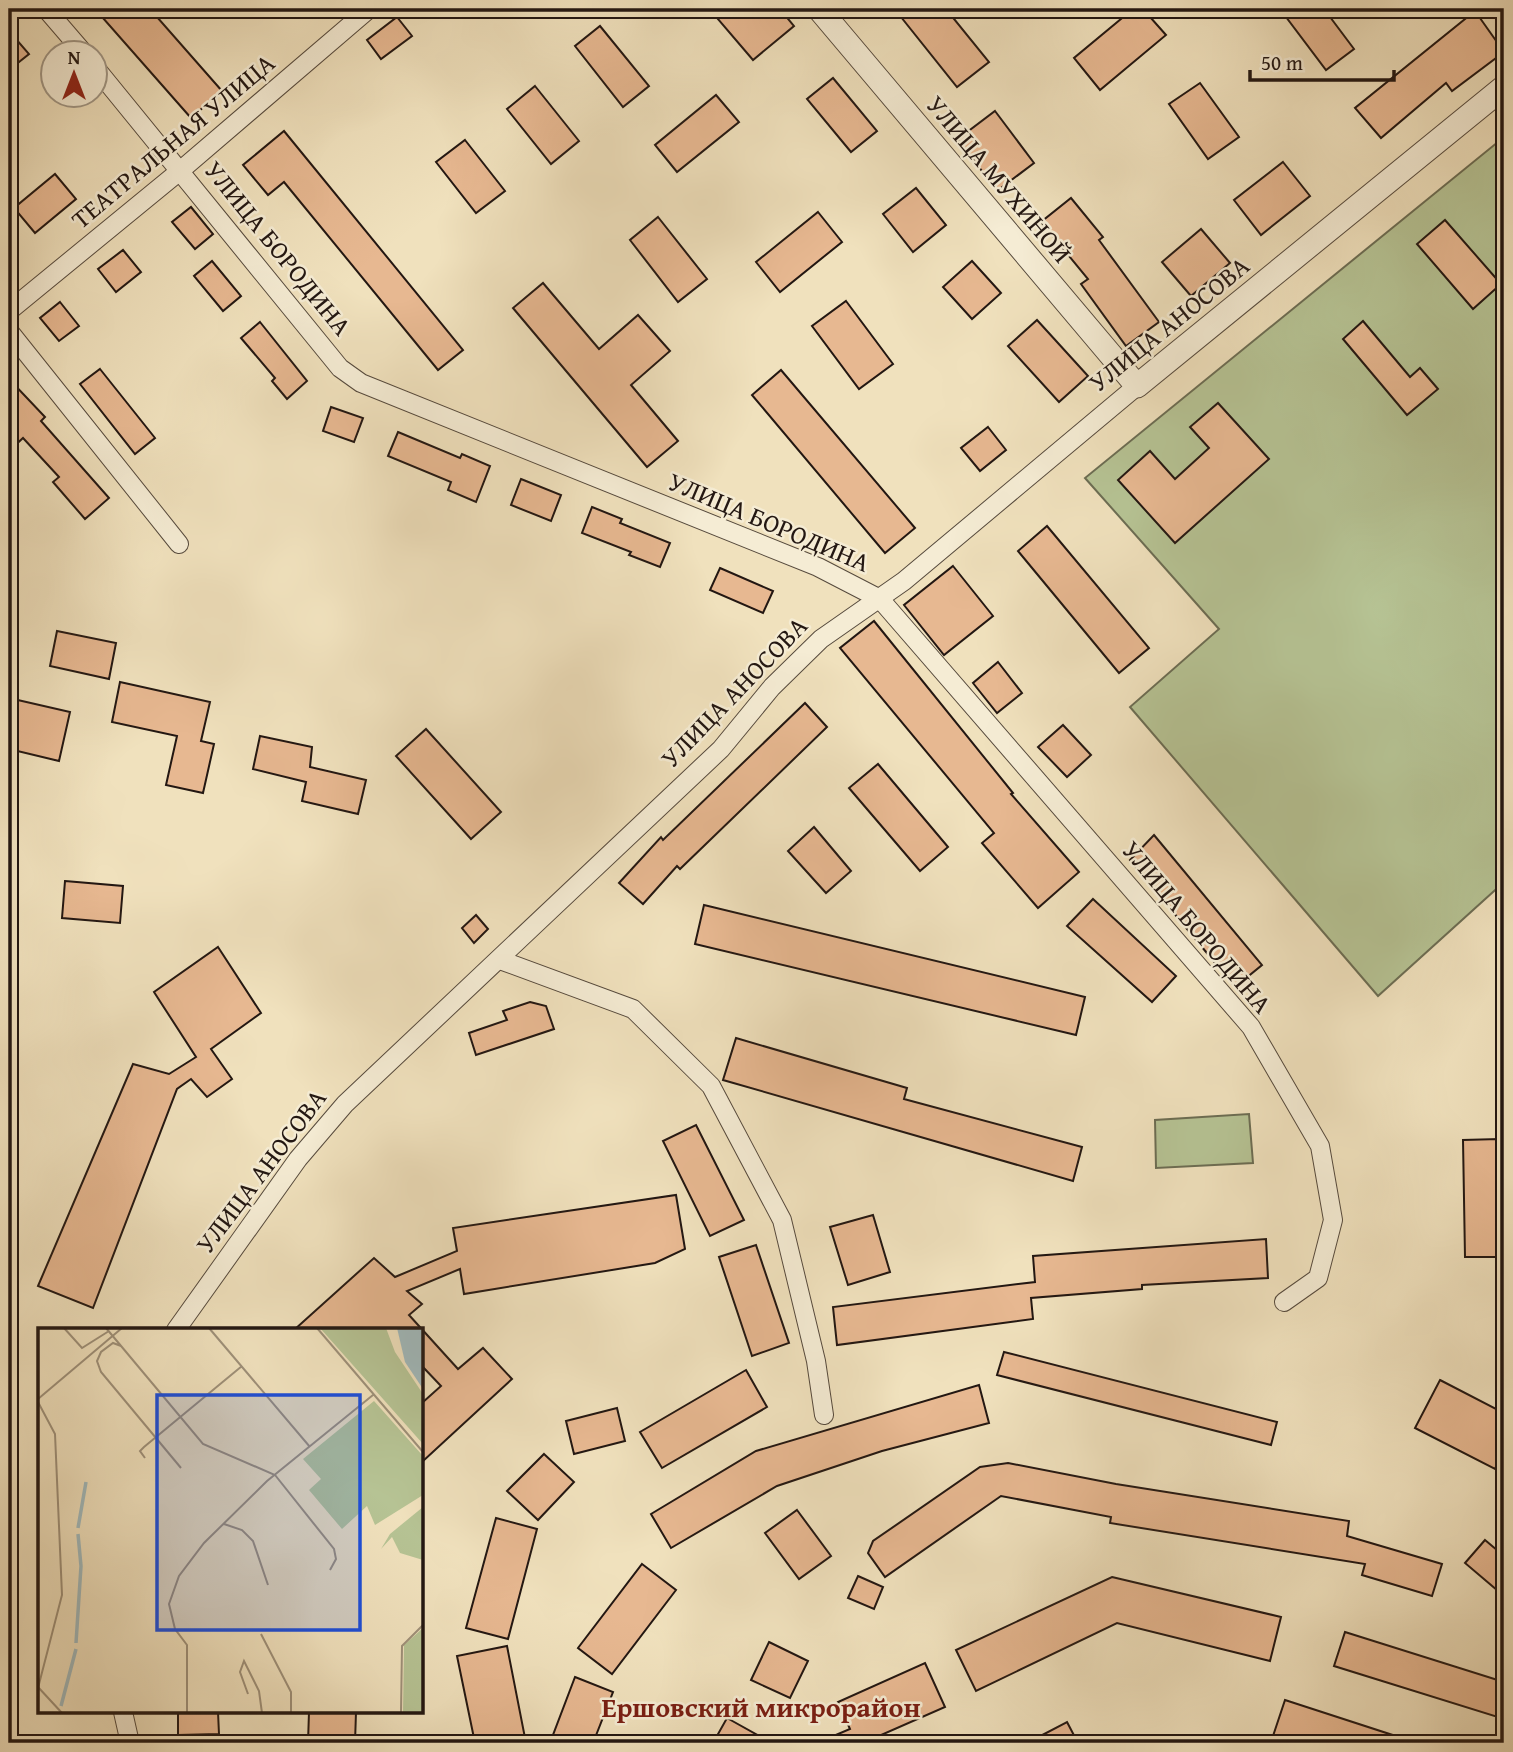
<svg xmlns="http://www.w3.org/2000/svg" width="1513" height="1752" font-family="'Gentium Book Plus',serif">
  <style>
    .green { fill: #b6c394; stroke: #6c6d53; stroke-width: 2 }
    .building { fill: #e7b891; stroke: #231712; stroke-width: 2 }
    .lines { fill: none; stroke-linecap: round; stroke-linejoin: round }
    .minor-casing { stroke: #564a3d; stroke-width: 20 }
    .tertiary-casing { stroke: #564a3d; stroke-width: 25 }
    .minor { stroke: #f5ecd4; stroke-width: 18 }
    .tertiary { stroke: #f5ecd4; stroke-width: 23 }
    .labels { text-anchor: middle; stroke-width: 5; stroke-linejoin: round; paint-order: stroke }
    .street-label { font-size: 26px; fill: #231712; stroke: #f5ecd4 }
    .neighbourhood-label { font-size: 28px; font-weight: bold; fill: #7a1f14; stroke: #f5ecd4 }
    .inset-river { fill: none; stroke: #a1babd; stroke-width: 3.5 }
    .inset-road { fill: none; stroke: #9e9079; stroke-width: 2 }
    .view { fill: #1d4ed8; fill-opacity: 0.15; stroke: #1d4ed8; stroke-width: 3.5 }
    .inset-edge { fill: none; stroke: #231712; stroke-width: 3.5 }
  </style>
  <rect width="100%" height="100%" fill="#f0e1bd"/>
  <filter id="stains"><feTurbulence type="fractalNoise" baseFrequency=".00286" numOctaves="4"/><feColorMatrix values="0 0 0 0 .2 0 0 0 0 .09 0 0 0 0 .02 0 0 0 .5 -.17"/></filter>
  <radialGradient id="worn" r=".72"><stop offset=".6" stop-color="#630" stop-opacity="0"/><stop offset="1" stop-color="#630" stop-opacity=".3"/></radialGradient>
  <!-- green -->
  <g class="green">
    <path d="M1504,137V882L1378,996L1130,707L1219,629L1085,478Z"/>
    <path d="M1249,1114L1253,1163L1156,1168L1155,1120Z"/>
  </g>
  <!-- building -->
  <g class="building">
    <path d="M95,9H150L222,91L191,118Z"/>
    <path d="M728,9H780L794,26L753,60L717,18Z"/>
    <path d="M912,9H946L989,62L957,87L901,17Z"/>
    <path d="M1133,9H1143L1166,35L1100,90L1074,58Z"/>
    <path d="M1280,9H1324L1354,49L1326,70Z"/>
    <path d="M1475,11L1504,52L1452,91L1446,83L1381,138L1355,108Z"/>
    <path d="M397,17L412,36L381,59L367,40Z"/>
    <path d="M600,26L649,86L623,107L575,46Z"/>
    <path d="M9,31L29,54L9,70Z"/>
    <path d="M833,78L877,131L851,152L807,99Z"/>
    <path d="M1200,83L1239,137L1208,159L1169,104Z"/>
    <path d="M535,86L579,141L551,164L507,109Z"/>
    <path d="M716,95L739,122L677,172L655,145Z"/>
    <path d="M995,111L1034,163L997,191L958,139Z"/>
    <path d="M284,131L463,350L438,370L284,182L268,195L243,165Z"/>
    <path d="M465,140L505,191L476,213L436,162Z"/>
    <path d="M1283,162L1310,196L1261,235L1234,200Z"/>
    <path d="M55,174L76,199L35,233L14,208Z"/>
    <path d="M916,188L946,225L913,252L883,214Z"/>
    <path d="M1071,198L1103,237L1099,240L1159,322L1126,346L1081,284L1088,279L1041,222Z"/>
    <path d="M191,207L213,234L195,249L172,222Z"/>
    <path d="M818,212L842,242L780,292L756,262Z"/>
    <path d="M658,217L707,279L678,302L630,240Z"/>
    <path d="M1445,220L1501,284L1473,309L1417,244Z"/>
    <path d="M1201,229L1230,263L1191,296L1162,262Z"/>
    <path d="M123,250L141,272L116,292L98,269Z"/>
    <path d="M212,261L241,296L223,311L194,276Z"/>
    <path d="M972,261L1001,293L972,319L943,287Z"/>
    <path d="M543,283L599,349L638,315L670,351L631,385L678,441L647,467L513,308Z"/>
    <path d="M846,301L893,364L859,389L812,326Z"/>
    <path d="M60,302L79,326L59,341L40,318Z"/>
    <path d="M1037,320L1088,376L1059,402L1008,346Z"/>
    <path d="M1363,321L1410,377L1420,368L1438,389L1407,415L1343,339Z"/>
    <path d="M260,322L307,381L287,399L272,381L275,378L241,338Z"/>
    <path d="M100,369L155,438L135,454L80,384Z"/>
    <path d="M781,370L915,528L885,553L752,395Z"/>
    <path d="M9,379L45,417L41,421L109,498L85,519L53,482L59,477L23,438L9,451Z"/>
    <path d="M1218,403L1269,459L1175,543L1118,480L1150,451L1175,479L1209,448L1190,427Z"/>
    <path d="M331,407L363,418L354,442L323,431Z"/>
    <path d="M988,427L1006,450L980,471L961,448Z"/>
    <path d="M398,432L460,458L462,454L490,466L476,502L448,490L451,482L388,456Z"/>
    <path d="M521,479L561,495L551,521L511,505Z"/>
    <path d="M592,507L622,519L620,523L670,543L660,567L629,555L631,552L582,533Z"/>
    <path d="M1047,526L1149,648L1119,673L1018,551Z"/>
    <path d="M953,566L993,616L944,655L904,605Z"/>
    <path d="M720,568L773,591L763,613L710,590Z"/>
    <path d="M874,621L1013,793L1011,794L1079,872L1038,908L982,843L994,833L840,648Z"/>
    <path d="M57,631L116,643L109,679L50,666Z"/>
    <path d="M998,662L1022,693L997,713L973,683Z"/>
    <path d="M120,682L210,702L201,741L214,744L203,793L166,785L177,736L112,722Z"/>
    <path d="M9,698L70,712L59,761L9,749Z"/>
    <path d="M805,703L827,727L680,869L677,866L643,904L619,883L661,837L663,840Z"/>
    <path d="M1063,725L1091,755L1067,777L1038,747Z"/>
    <path d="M426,729L501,812L471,839L396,756Z"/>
    <path d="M260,736L312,747L310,767L366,780L358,814L302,801L306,782L253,769Z"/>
    <path d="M878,764L948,847L920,871L849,788Z"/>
    <path d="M814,827L851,871L826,893L788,851Z"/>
    <path d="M1154,835L1262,965L1235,987L1130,860Z"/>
    <path d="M65,881L123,886L120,923L62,918Z"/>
    <path d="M1093,899L1176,976L1152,1002L1067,926Z"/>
    <path d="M704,905L1085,997L1076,1035L695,944Z"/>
    <path d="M476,915L488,929L474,943L462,928Z"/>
    <path d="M218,947L261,1013L211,1049L232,1079L207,1097L191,1079L177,1089L93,1308L38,1286L133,1064L169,1074L196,1057L154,992Z"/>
    <path d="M530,1002L546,1006L554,1029L476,1055L469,1033L507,1020L503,1011Z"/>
    <path d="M736,1038L907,1088L904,1099L1082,1147L1073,1181L723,1080Z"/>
    <path d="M696,1125L744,1220L710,1236L663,1141Z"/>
    <path d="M1499,1139L1501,1257H1465L1463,1140Z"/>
    <path d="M676,1195L685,1249L655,1263L464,1294L460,1269L407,1291L422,1304L409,1315L458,1369L483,1348L512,1379L422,1462V1403L441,1386L422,1366V1330H294L374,1258L395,1277L457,1251L453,1228Z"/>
    <path d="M873,1215L890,1272L848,1285L830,1227Z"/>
    <path d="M1266,1239L1268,1278L1142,1285V1289L1031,1298L1033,1319L837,1345L833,1307L1035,1282L1033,1256Z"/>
    <path d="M756,1245L789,1343L752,1356L719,1257Z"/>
    <path d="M1004,1352L1277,1422L1271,1445L997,1375Z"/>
    <path d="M746,1370L767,1407L662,1468L640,1432Z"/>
    <path d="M1440,1380L1504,1413V1450L1495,1469L1415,1428Z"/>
    <path d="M979,1385L989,1423L882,1451L777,1486L671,1548L651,1514L756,1451Z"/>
    <path d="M617,1408L625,1441L574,1454L566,1421Z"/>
    <path d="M544,1454L574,1482L538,1520L507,1491Z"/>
    <path d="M1008,1463L1116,1484L1349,1521L1347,1536L1442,1564L1432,1596L1362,1575L1365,1564L1110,1523L1111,1517L1001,1496L885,1577L868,1553L873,1541L980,1467Z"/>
    <path d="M797,1510L831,1556L799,1579L765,1533Z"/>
    <path d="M496,1518L537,1529L508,1639L466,1628Z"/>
    <path d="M1485,1540L1504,1556V1596L1465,1563Z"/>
    <path d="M642,1564L676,1590L612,1674L578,1648Z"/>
    <path d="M858,1576L883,1587L874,1609L848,1598Z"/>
    <path d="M1112,1577L1281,1617L1270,1661L1117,1623L976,1691L956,1650Z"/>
    <path d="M1345,1632L1504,1682V1719L1334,1666Z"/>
    <path d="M769,1642L808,1661L790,1698L751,1680Z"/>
    <path d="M507,1646L526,1743H475L457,1656Z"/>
    <path d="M925,1663L945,1707L863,1743H817L850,1729L838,1702Z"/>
    <path d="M575,1677L613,1692L593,1743H574L553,1735Z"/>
    <path d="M1285,1700L1408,1740L1407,1743H1296L1273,1736Z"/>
    <path d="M178,1712H218L219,1734L178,1735Z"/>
    <path d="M309,1712H356L355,1743H308Z"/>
    <path d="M727,1718L772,1743H713Z"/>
    <path d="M1067,1722L1078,1743H1027Z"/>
  </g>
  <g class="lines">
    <!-- minor casing -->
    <g class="minor-casing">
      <g id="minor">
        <path d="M46,9L83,52"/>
        <path d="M94,66L340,368L361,383L818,567L880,599L1251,1027L1320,1146L1333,1220L1318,1278L1284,1302"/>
        <path d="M9,311L181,170L369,9"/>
        <path d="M9,331L179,544"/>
        <path d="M500,960L633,1009L711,1086L782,1220L816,1361L824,1415"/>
        <path d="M176,1330L298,1159L345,1104L721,749L772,687L821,639L904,581L1137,386"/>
        <path d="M123,1712L130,1743"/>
      </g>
    </g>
    <!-- tertiary casing -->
    <g class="tertiary-casing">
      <path id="tertiary" d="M819,9L1137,386L1504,87"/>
    </g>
    <!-- minor -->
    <use href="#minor" class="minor"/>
    <!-- tertiary -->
    <use href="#tertiary" class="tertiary"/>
  </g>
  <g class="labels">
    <!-- street labels -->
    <g class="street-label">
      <text transform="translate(173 141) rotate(-40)" y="9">ТЕАТРАЛЬНАЯ УЛИЦА</text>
      <text transform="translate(999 179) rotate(50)" y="9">УЛИЦА МУХИНОЙ</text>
      <text transform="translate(278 248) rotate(51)" y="9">УЛИЦА БОРОДИНА</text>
      <text transform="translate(1169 324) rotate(-39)" y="9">УЛИЦА АНОСОВА</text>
      <text transform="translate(769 522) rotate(23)" y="9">УЛИЦА БОРОДИНА</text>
      <text transform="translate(734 692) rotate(-46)" y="9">УЛИЦА АНОСОВА</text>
      <text transform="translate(1197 927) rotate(50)" y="9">УЛИЦА БОРОДИНА</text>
      <text transform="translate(261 1171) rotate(-53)" y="9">УЛИЦА АНОСОВА</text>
    </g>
    <!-- neighbourhood labels -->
    <g class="neighbourhood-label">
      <text x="761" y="1717">Ершовский микрорайон</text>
    </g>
  </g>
  <!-- overview -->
  <g transform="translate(38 1328)">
    <rect width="385" height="385" fill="#f0e1bd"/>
    <path d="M282,0H348L357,24L385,66V116ZM336,73L385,128V167L337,197L329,178L304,201L271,162L283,151L265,131ZM385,179V232L362,225L354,209L343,221L352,206ZM385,300V385H365L366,317Z" fill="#b6c394"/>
    <path d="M359,0H385V61L367,34Z" fill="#a1babd"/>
    <path class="inset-river" d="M40,200L48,154M38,315L43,238L40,206M23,378L38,321"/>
    <path class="inset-road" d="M26,0L44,20L71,3M68,0L165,116L237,147L296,221L298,231L292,242M171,0L272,119M279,0L385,124M83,18L75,15L63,24L59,33L63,44L143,140M0,71L84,0M0,74L17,106L24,267L0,360M107,130L102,123L106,119L204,38M186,196L204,202L215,213L230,257M223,306L253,364V385M0,359L24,385M210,366L202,344L206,333L221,363L224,385M149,385V317L137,301L131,276L141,248L166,215L229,153L335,67M363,385L364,318L385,297"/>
    <path class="view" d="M119,67H322V302H119Z"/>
    <rect width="385" height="385" class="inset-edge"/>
  </g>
  <!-- margin -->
  <rect width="1513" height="1752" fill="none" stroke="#f0e1bd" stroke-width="35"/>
  <rect x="10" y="10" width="1492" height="1731" fill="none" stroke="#231712" stroke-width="3.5"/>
  <rect x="18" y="18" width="1478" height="1717" fill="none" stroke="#231712" stroke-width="2"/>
  <!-- north arrow -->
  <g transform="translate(74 74)"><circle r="33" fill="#f5ecd4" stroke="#a19786" stroke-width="2"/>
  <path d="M0-5L12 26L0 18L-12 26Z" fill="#8f2418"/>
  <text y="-10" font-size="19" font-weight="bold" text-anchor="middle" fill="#231712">N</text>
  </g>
  <!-- scale -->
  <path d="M1250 70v10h144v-10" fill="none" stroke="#231712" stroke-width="3.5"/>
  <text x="1261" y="70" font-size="21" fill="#231712" stroke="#f5ecd4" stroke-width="5" paint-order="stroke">50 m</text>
  <rect width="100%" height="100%" filter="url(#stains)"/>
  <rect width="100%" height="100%" fill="url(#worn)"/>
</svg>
